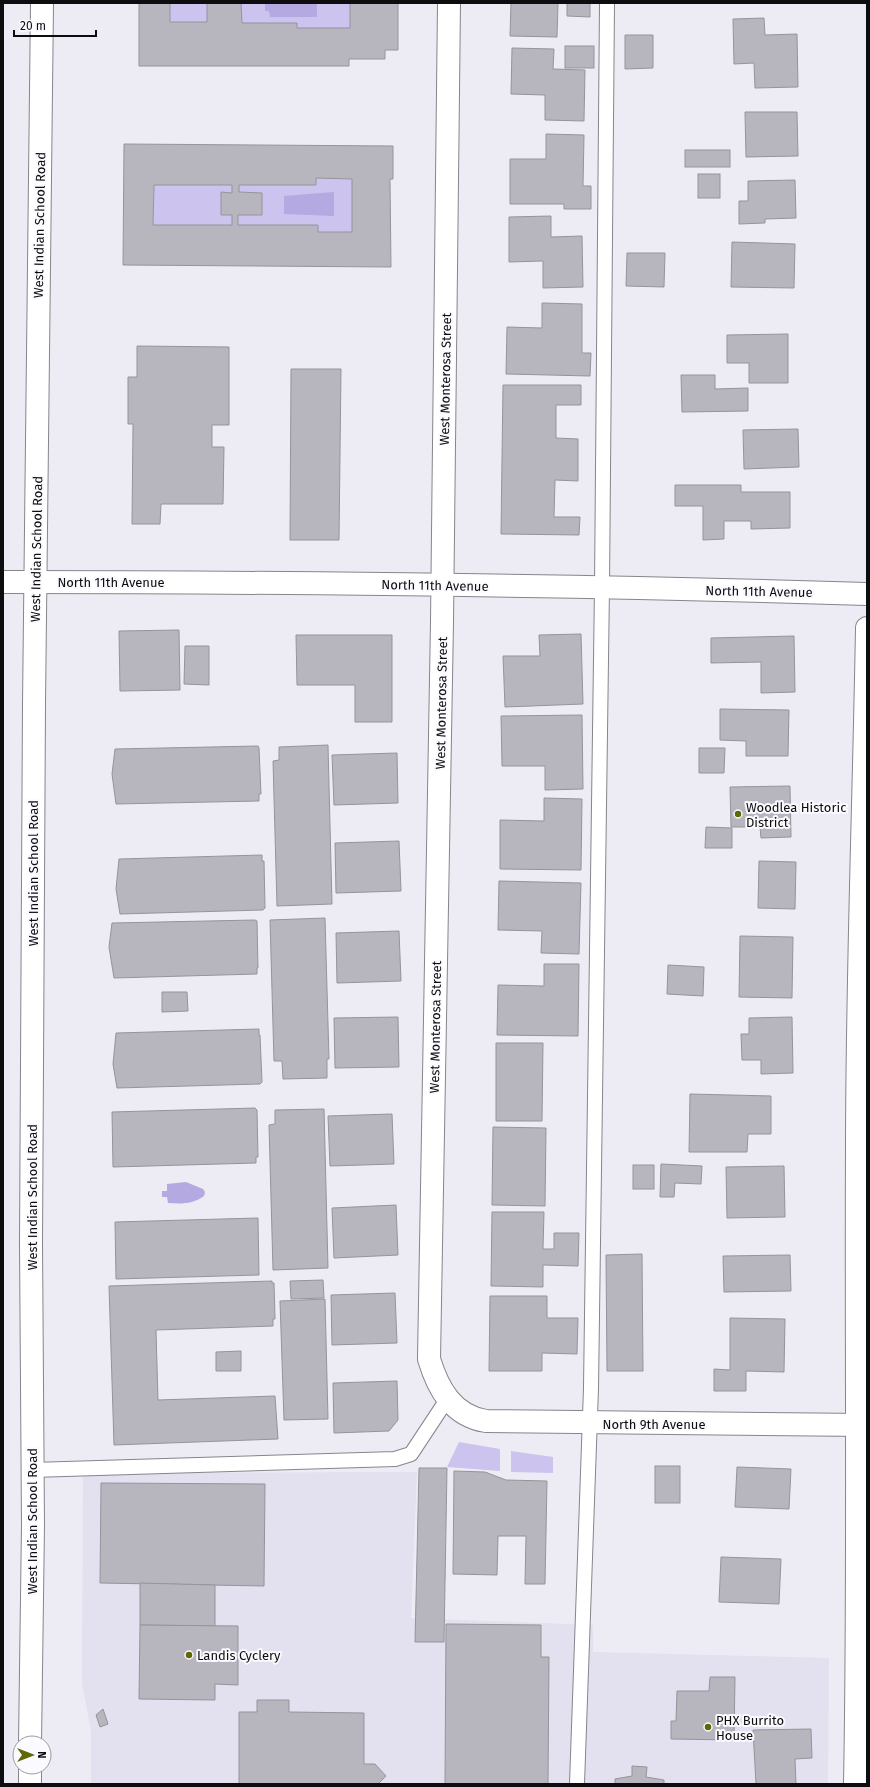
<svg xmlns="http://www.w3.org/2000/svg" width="870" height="1787" font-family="'Fira Sans',sans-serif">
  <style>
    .built { fill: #e3e0f0 }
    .green { fill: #ccc3ef }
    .water { fill: #b4a9e0 }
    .building { fill: #b7b5bd; stroke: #95949b; fill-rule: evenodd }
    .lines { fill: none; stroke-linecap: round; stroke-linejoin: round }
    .service-casing { stroke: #86858c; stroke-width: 16 }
    .minor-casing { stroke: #86858c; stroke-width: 24 }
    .secondary-casing { stroke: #86858c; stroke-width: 24 }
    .service { stroke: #fff; stroke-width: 14 }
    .minor { stroke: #fff; stroke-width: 22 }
    .secondary { stroke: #fff; stroke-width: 22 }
    .poi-dot { fill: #606705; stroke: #fafaff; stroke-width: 1.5 }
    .labels { text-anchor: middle; stroke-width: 4; stroke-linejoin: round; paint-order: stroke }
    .street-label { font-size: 13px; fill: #0d0d0f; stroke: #fafaff }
    .poi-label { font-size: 13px; fill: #0d0d0f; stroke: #fafaff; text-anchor: start }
  </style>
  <rect width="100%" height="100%" fill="#edecf4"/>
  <!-- built -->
  <path class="built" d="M417,1472L411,1618L593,1625V1652L829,1658L828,1784H91V1731L82,1683L83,1473Z"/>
  <!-- green -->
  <g class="green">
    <rect x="170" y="3" width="37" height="19"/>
    <path d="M241,3H350V28H297V23H242Z"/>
    <path d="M316,178L352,179V232H318L238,225V215L262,214V193L239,192V185H316Z"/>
    <path d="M154,185H232V193H221V215H232V225H153Z"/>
    <path d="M459,1442L500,1449V1471L447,1467Z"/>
    <path d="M511,1451L553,1457V1473L511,1472Z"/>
  </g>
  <!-- water -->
  <g class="water">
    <path d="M265,3H317V17H270L269,11H265Z"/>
    <path d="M334,192V216L284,214V196Z"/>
    <path d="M186,1182L203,1189L205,1192L204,1196C193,1204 182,1204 168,1203L167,1197H162V1191H167V1184Z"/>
  </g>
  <!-- building -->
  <g class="building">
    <path d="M139,3H170V22H207V3H241L242,23H297V28H350V3H398V50H385V59H349V66H139Z"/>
    <path d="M511,3H558L557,37L510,36Z"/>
    <path d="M567,3H590V17L567,16Z"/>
    <path d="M764,18L765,35L797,34L798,87L755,88L754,63L734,64L733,19Z"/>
    <path d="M625,35H653V68L625,69Z"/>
    <rect x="565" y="46" width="29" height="22"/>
    <path d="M512,48L554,49L553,69L585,70L584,121L545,120V95L511,94Z"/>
    <path d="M745,112H797L798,156L746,157Z"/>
    <path d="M546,134L584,135L583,186H591V209H564V204H510V159H546Z"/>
    <path d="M124,144L393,146V179H390L391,267L123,265ZM316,178L352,179V232H318V225H238V215H262V193L239,192V185H316ZM154,185H232V193L221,192V215H232V225H153Z"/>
    <rect x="685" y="150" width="45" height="17"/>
    <rect x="698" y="174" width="22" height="24"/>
    <path d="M795,180L796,218L765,219V223L739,224V201H748V181Z"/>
    <path d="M551,216V237L582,236L583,287L543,288V261L509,262V217Z"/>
    <path d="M732,242L795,244L794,288L731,287Z"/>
    <path d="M627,253H665L664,287L626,286Z"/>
    <path d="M542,303L582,304V353H591L590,376L506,374L507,327L542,328Z"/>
    <path d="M788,334V383H749V363H727V335Z"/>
    <path d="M137,346L229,347V425H212V447H224L223,504H161L160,524H132L133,424H128V377H137Z"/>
    <path d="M291,369H341L339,540H290Z"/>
    <path d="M681,375H715V389L748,388V411L682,412Z"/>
    <path d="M503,385H581V405H556V438L578,439V481L555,480L554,517H580L579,535L501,534Z"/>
    <path d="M798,429L799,467L744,469L743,430Z"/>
    <path d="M675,485H741V492H790V528L751,529V521H724V539L703,540V506H675Z"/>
    <path d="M179,630L180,690L120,691L119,631Z"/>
    <path d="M581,634L583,704L505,707L503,656H540L539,635Z"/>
    <path d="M296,635H392V722H355V685H297Z"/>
    <path d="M794,636L795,692L761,693V662L711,663V638Z"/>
    <path d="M185,646H209V685L184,684Z"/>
    <path d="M720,709L789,710L788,756H746V741L720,740Z"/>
    <path d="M582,715L583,789L545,790V766H502L501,716Z"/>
    <path d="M328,745L332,904L277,906L273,761L279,760V747Z"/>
    <path d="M258,746L259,748L261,794H259V801L116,804L112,774L115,749Z"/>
    <path d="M699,748H725L724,773H699Z"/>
    <path d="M397,753L398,803L334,805L332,755Z"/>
    <path d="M790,786L791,837L761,838L760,827H731L730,787Z"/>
    <path d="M544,798L582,799L581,870L500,869V820L544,821Z"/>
    <path d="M706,827L732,828V848H705Z"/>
    <path d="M399,841L401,891L336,893L335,843Z"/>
    <path d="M262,855V861H264L265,908L263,910L120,914L116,889L119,859Z"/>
    <path d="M759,861L796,862L795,909L758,908Z"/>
    <path d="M499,881L581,883L579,954L541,953L542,931L498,930Z"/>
    <path d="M325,918L329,1059H327V1078L283,1079L282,1061H274L270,920Z"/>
    <path d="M255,920L257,921L258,968H257V974L114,978L109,947L112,923Z"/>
    <path d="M399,931L401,981L337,983L336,933Z"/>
    <path d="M740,936L793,937L792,998L739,997Z"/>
    <path d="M544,964H579L578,1036L497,1035L498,985L544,986Z"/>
    <path d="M668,965L704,967L703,996L667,994Z"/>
    <path d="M162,992H187L188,1011L162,1012Z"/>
    <path d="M398,1017L399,1067L335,1068L334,1018Z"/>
    <path d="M792,1017L793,1073L761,1074V1060H742L741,1034H749V1018Z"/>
    <path d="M259,1029V1035H260L262,1082L260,1084L117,1088L113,1064L116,1033Z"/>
    <path d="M496,1043H543L542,1121H496Z"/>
    <path d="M690,1094L771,1096V1134H748L747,1152H689Z"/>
    <path d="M255,1108L257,1110L258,1157H256V1163L113,1167L112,1112Z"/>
    <path d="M324,1109L328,1268L273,1270L269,1125L275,1124V1110Z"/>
    <path d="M392,1114L394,1164L330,1166L328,1116Z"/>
    <path d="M493,1127L546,1128L545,1206L492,1205Z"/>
    <path d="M661,1164L702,1166L701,1184L675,1183L674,1197H660Z"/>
    <rect x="633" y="1165" width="21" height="24"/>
    <path d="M784,1166L785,1217L727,1218L726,1167Z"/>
    <path d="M396,1205L398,1255L334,1258L332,1208Z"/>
    <path d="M492,1212H544L543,1249H554V1233H579L578,1266L543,1265V1287L491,1286Z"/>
    <path d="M258,1218L259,1275L116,1279L115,1222Z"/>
    <path d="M642,1254L643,1371H607L606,1255Z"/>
    <path d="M790,1255L791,1291L724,1292L723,1256Z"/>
    <path d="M323,1280L324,1298L291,1299L290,1281Z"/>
    <path d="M272,1281V1283H274L275,1319H273V1326L156,1330L158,1400L275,1396L278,1439L114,1445L109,1286Z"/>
    <path d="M395,1293L397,1343L332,1345L331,1295Z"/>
    <path d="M490,1296H547V1318H578L577,1354L542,1353V1371H489Z"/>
    <path d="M325,1299L328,1419L284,1420L280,1301Z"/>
    <path d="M730,1318L785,1319L784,1372L746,1371V1391H714V1369L730,1370Z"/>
    <path d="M241,1351V1371H216V1352Z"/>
    <path d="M397,1381L398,1420L389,1431L334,1433L333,1383Z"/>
    <rect x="655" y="1466" width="25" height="37"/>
    <path d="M737,1467L791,1469L789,1509L735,1507Z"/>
    <path d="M419,1468H447L444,1642H415Z"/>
    <path d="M454,1471L485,1472L506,1480L547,1481L545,1584H525L526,1536H498L497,1575L453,1574Z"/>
    <path d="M101,1483L265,1484L264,1586L100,1583Z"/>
    <path d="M721,1557L781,1559L779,1604L719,1602Z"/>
    <path d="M140,1583L215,1585V1626L140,1625Z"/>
    <path d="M446,1624L541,1625V1657H549L548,1784H445Z"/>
    <path d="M140,1625L238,1626V1685L215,1684V1700L139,1699Z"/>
    <path d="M710,1677H735L734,1740L671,1739V1721H676L677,1691H709Z"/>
    <path d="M257,1700H289V1712L364,1713V1764H375L386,1776L378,1784H239V1712H257Z"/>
    <path d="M103,1709L108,1724L100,1727L96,1715Z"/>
    <path d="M811,1729L812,1758L795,1759L796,1784H756L753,1730Z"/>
    <path d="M632,1766L647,1767L646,1777L664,1780V1784H615V1779L632,1776Z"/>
  </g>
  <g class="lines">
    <!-- service casing -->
    <g class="service-casing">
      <g id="service">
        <path d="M32,1470L395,1459L411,1454L448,1398"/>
        <path d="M577,1784L591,1388L602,587L607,3"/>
      </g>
    </g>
    <!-- minor casing -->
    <g class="minor-casing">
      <g id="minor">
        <path d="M449,3L442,622L429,1359C438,1389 453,1416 486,1421L867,1425"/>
        <path d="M3,582C291,582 579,585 867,594"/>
        <path d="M855,1784C859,1573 856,1362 857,1151C857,977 864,802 867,628"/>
      </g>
    </g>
    <!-- secondary casing -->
    <g class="secondary-casing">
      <g id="secondary">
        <path d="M30,1743L33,1525L31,1243L34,704L42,3"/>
        <path d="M30,1784V1767"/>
      </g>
    </g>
    <!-- service -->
    <use href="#service" class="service"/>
    <!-- minor -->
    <use href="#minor" class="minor"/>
    <!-- secondary -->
    <use href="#secondary" class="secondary"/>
  </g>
  <!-- markers -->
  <g class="poi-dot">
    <circle cx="738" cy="814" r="4"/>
    <circle cx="189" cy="1655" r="4"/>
    <circle cx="708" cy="1727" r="4"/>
  </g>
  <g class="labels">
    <!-- street labels -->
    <g class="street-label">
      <text transform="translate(39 225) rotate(-89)" y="5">West Indian School Road</text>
      <text transform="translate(445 379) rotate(-89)" y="5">West Monterosa Street</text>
      <text transform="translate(36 549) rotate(-89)" y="5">West Indian School Road</text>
      <text x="111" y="587">North 11th Avenue</text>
      <text transform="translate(435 585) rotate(1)" y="5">North 11th Avenue</text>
      <text transform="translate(759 591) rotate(1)" y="5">North 11th Avenue</text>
      <text transform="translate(441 703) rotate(-89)" y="5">West Monterosa Street</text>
      <text transform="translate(33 873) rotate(-90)" y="5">West Indian School Road</text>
      <text transform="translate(435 1027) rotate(-89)" y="5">West Monterosa Street</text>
      <text transform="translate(32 1197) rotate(-90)" y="5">West Indian School Road</text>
      <text x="654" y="1429">North 9th Avenue</text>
      <text transform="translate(32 1521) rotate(-90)" y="5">West Indian School Road</text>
    </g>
    <!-- poi labels -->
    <g class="poi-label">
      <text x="746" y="812">Woodlea Historic<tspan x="746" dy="15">District</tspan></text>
      <text x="197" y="1660">Landis Cyclery</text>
      <text x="716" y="1725">PHX Burrito<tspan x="716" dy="15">House</tspan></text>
    </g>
  </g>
  <!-- border -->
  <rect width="870" height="1787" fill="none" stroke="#0d0d0f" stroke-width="8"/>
  <!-- north arrow -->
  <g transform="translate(32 1755) rotate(90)"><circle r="19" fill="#fafaff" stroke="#9b9b9f"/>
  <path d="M0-3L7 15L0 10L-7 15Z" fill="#606705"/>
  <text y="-6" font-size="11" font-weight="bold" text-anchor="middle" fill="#0d0d0f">N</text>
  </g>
  <!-- scale -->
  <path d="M14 30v6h82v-6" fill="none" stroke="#0d0d0f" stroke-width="2"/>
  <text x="20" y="30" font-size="12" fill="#0d0d0f" stroke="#fafaff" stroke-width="3" paint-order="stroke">20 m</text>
</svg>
